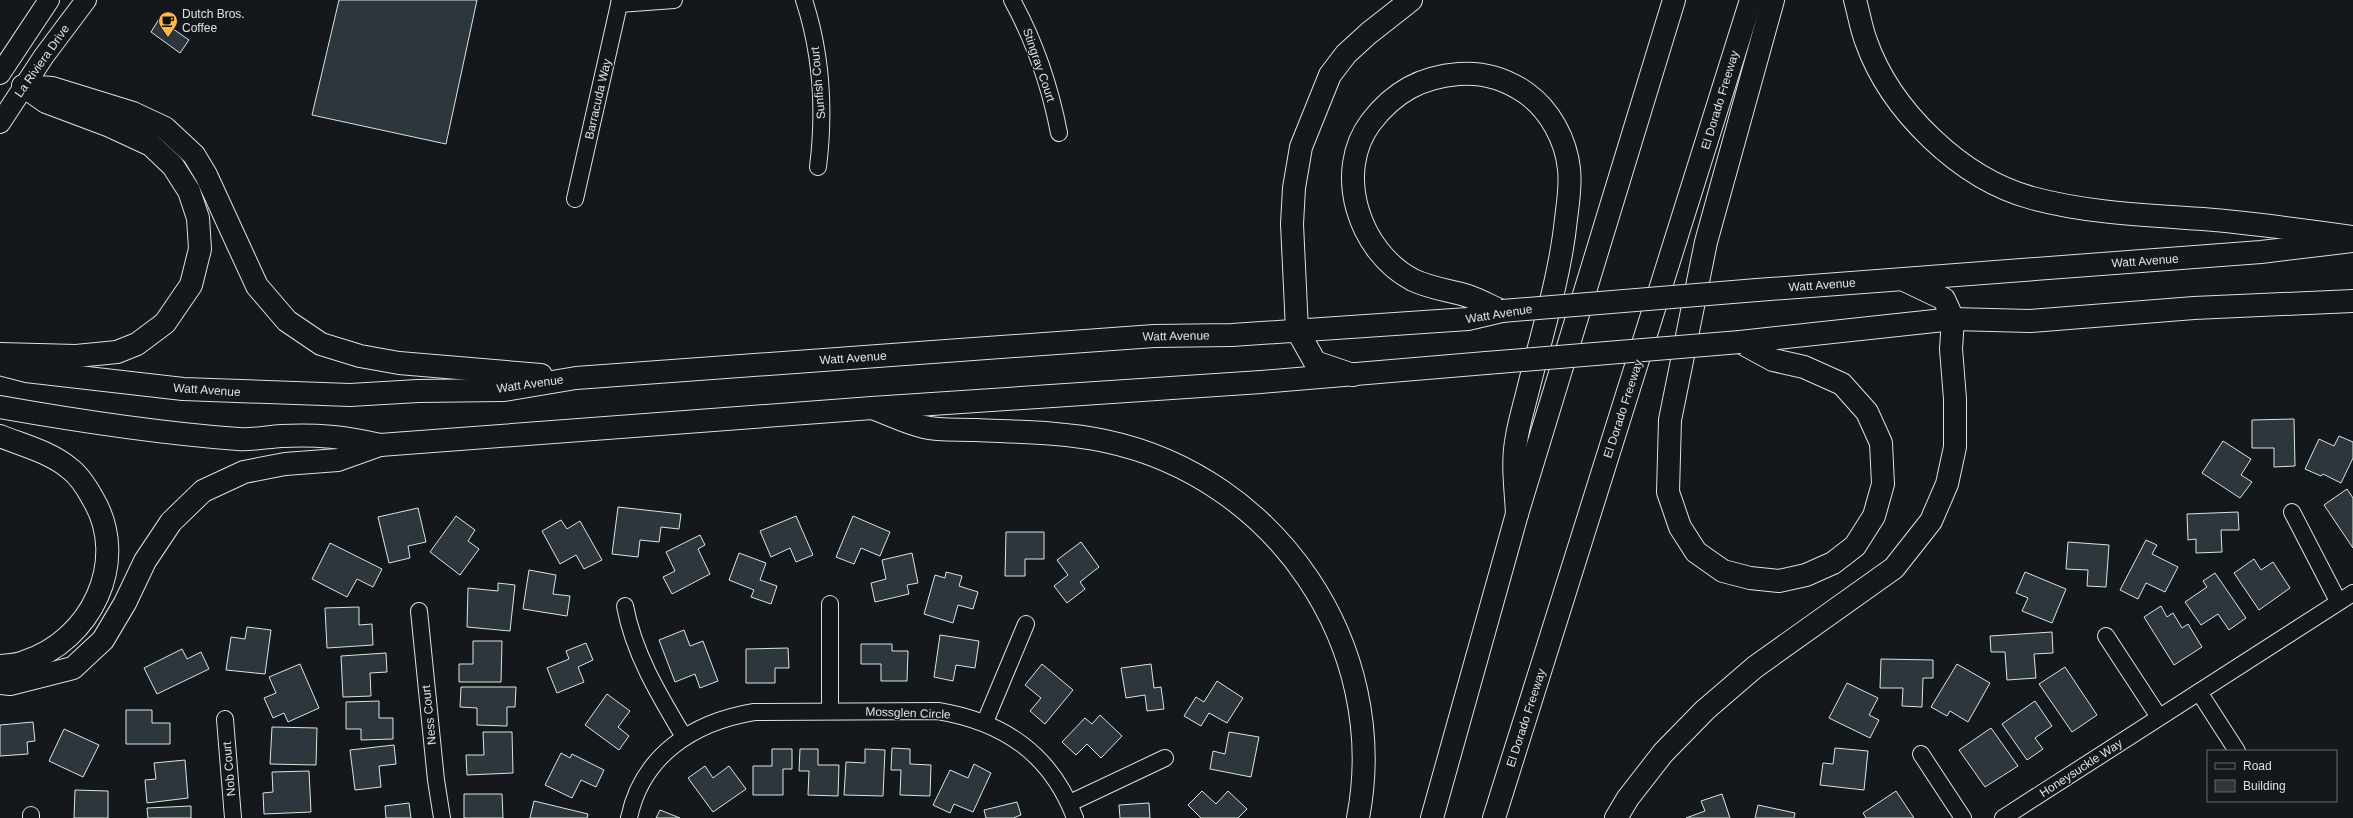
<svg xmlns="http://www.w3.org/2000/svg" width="2353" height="818" font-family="Helvetica,sans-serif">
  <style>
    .building { fill: #2c363c; stroke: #d8e6dc }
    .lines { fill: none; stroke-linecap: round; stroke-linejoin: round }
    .minor-casing { stroke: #d8e6dc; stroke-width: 18 }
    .tertiary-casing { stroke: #d8e6dc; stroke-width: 22 }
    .primary-casing { stroke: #d8e6dc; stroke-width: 24 }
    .motorway-casing { stroke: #d8e6dc; stroke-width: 24 }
    .minor { stroke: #14181c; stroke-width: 16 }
    .tertiary { stroke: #14181c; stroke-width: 20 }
    .primary { stroke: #14181c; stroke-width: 22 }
    .motorway { stroke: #14181c; stroke-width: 22 }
    .primary-bridge-casing { stroke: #d8e6dc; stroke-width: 24; stroke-linecap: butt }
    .primary-bridge { stroke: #14181c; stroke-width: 22 }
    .labels { text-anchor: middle; stroke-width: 3; stroke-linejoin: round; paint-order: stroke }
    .poi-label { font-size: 12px; fill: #d8e6dc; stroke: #14181c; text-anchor: start }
    .street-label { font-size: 12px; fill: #d8e6dc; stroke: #14181c }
  </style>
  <rect width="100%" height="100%" fill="#14181c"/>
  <!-- building -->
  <g class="building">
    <path d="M339,0H477L446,144L312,115Z"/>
    <path d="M159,19L189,40L180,53L151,32Z"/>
    <path d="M2294,419L2295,466L2274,467V448H2252V420Z"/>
    <path d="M2339,436L2353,442V458L2341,483L2323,474L2321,476L2305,469L2319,439L2334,446Z"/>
    <path d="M2223,441L2251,459L2241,475L2252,482L2240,498L2202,473Z"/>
    <path d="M2347,489L2353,498V548L2324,505Z"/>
    <path d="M618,507L681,514L679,529L661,527L659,542L640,540L638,557L612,554Z"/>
    <path d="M418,508L426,542L408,546L410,558L389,563L378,517Z"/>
    <path d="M2238,512L2239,530H2221L2222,552L2196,553V539L2188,540L2187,514Z"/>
    <path d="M456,516L475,530L468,541L479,549L460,575L430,552Z"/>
    <path d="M796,516L813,555L796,562L790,548L771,557L760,531Z"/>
    <path d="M853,516L890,532L880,556L861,548L854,564L836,557Z"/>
    <path d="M561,520L567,529L580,521L602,560L584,569L576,555L560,564L542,531Z"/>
    <path d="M1006,532H1044V559H1025V576H1005Z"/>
    <path d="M700,535L705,545L698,549L710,574L672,594L663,577L675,571L666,552Z"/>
    <path d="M2146,540L2157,545L2152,554L2178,567L2165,592L2146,583L2138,599L2120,590Z"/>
    <path d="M1081,542L1099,567L1080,582L1085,589L1067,603L1054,586L1068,575L1057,560Z"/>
    <path d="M2068,542L2109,545L2106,587L2087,586L2088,570L2066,569Z"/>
    <path d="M330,543L382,569L373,587L357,579L347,597L312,579Z"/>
    <path d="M739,553L766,563L760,580L777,586L771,604L751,597L754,590L729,580Z"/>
    <path d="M912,553L918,583L907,585L909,594L875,602L871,583L886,579L882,560Z"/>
    <path d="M2254,559L2261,570L2273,562L2290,588L2259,610L2234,573Z"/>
    <path d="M529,570L556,575L553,594L570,596L567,616L523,609Z"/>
    <path d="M946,572L962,576L959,586L978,592L973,609L958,605L953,623L924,614L935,575L945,578Z"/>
    <path d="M2025,572L2066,589L2052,623L2022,611L2028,598L2016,593Z"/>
    <path d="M2215,573L2246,618L2229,630L2218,614L2201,625L2185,602L2207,587L2203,581Z"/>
    <path d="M498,583L515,585L510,631L467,627L468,588L498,591Z"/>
    <path d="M2161,606L2167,617L2173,613L2182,628L2188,624L2202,647L2174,665L2144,617Z"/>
    <path d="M359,607V625L372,624L373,645L327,648L325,608Z"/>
    <path d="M247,627L271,630L265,674L226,670L231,637L245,639Z"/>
    <path d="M684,630L690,646L703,641L718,681L700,688L695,674L675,682L659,640Z"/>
    <path d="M2052,632L2053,653L2034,654L2036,678L2007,680L2005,652H1991L1990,636Z"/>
    <path d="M940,635L979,641L975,668L956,665L953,681L934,677Z"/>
    <path d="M473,641H502L501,682H459V664H473Z"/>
    <path d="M586,643L593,660L578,667L584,682L557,693L547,668L569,659L566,651Z"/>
    <path d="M861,644H892V651H908L907,681H881V664H861Z"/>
    <path d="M788,648L789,668H775V683H746V649Z"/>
    <path d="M182,649L187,659L201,652L209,669L157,694L144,668Z"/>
    <path d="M386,653L387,672L370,673L371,696L343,697L341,656Z"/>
    <path d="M1881,659L1933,660V678H1923L1922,707L1902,706L1903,688H1880Z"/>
    <path d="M300,664L319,708L288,722L284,713L273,718L264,698L276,693L269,677Z"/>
    <path d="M1042,664L1073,690L1045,724L1030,711L1041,698L1025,685Z"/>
    <path d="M1151,664L1154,688L1161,687L1164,709L1147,711L1145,695L1126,698L1121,668Z"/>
    <path d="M1957,664L1990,683L1968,722L1950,711L1947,716L1931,707Z"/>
    <path d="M2065,667L2097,715L2072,732L2039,684Z"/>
    <path d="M1217,681L1243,698L1227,723L1209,713L1201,726L1184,716L1196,697L1204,702Z"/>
    <path d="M1847,683L1878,698L1869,715L1879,720L1870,738L1829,718Z"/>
    <path d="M461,687H516L515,707H507V726L477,725V708L460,707Z"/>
    <path d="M607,694L630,711L618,727L629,736L619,750L585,725Z"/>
    <path d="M379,701V718H393V739L361,740V729H346V702Z"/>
    <path d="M2035,701L2052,726L2035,738L2043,749L2027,760L2002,724Z"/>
    <path d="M126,710H152V723H170V744H126Z"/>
    <path d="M1100,715L1122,736L1101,758L1087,744L1076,755L1062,742L1085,718L1092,724Z"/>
    <path d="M33,722L35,741L27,742L28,754L0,756V725Z"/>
    <path d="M272,727L317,728L316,765L270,764Z"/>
    <path d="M1991,728L2018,766L1985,787L1959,750Z"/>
    <path d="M64,729L99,745L83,777L49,761Z"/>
    <path d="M483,732H512L513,773L467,775L466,755H484Z"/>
    <path d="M1229,732L1259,737L1251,777L1210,769L1213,751L1225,754Z"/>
    <path d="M394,745L396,764L379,766L381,787L355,790L350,750Z"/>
    <path d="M892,748L910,749V764L931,765L930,796L900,795L901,770H891Z"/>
    <path d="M1835,748L1868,751L1864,790L1820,785L1823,763L1833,764Z"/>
    <path d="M772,749H792V769H783V795H753V766H772Z"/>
    <path d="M800,749H818V765H839L838,796L808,795L809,771H799Z"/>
    <path d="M865,749L885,750L883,796L844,795L846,762L865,763Z"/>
    <path d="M561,753L570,758L572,754L604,770L596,787L581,780L572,798L545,785Z"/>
    <path d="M185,760L188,798L147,803L145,780L156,779L154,763Z"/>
    <path d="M974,764L991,773L973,812L954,804L950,813L933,805L950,770L968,778Z"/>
    <path d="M705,766L713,778L729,766L746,789L713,812L688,778Z"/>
    <path d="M309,771L311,812L264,814L263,793L273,792L272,772Z"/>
    <path d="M75,790L108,791V818H74Z"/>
    <path d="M1202,791L1216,804L1228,791L1247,809L1238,818H1201L1188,805Z"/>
    <path d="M1896,791L1914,818H1866L1863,813Z"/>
    <path d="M464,794H502L503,818H464Z"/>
    <path d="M1722,794L1730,818H1686L1705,811L1701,801Z"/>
    <path d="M534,801L588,814L587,818H530Z"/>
    <path d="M1017,802L1021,815L1013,818H986L984,810Z"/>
    <path d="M409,803L411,818H386L385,806Z"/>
    <path d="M1149,803L1150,818H1120L1119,805Z"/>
    <path d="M1758,805L1795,813L1794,818H1755Z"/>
    <path d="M191,806V818H148L147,808Z"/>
    <path d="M660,810L680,818H656Z"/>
  </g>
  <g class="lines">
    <!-- minor casing -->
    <g class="minor-casing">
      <g id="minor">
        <path d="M804,0C822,55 825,110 818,167"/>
        <path d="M1012,0C1035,42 1050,86 1059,133"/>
        <path d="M619,4L674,0"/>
        <path d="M575,199L620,0"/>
        <path d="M2292,512L2338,601"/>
        <path d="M830,604V711"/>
        <path d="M625,606C634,654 659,695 684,737"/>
        <path d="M419,611L436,780L442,818"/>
        <path d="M2106,636L2159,717"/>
        <path d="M2199,692L2237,751"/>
        <path d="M225,719L233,818"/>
        <path d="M985,722L1026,624"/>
        <path d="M1921,754L1963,818"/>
        <path d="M1070,803L1165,758"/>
        <path d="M31,818V815"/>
        <path d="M629,818C642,755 694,722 754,712L938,711C1004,722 1051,754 1075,818"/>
        <path d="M2003,818L2353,593"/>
      </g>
    </g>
    <!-- tertiary casing -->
    <g class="tertiary-casing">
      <g id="tertiary">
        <path d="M0,74L49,0"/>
        <path d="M0,123L44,56L86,0"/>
      </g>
    </g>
    <!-- primary casing -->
    <g class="primary-casing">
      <g id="primary">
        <path d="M23,86L52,88L133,113L165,128L194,155L206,175L257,286L287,321L321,344L360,356L399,363L541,375"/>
        <path d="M1757,290L2261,252L2353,241"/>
        <path d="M1740,342L1953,319L2030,321L2194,308L2353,301"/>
        <path d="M0,354L76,356L117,352L137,344L165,323L191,285L200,249L198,218L189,191L173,166L151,145L110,126L46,102L23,86"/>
        <path d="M0,364L26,371L183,389L350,395L418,391L504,390L576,378L946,351L1154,336L1232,335L1468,319L1502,311"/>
        <path d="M0,407C79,421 158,433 238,439C252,440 267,437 281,436C317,434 345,437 380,445L872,408L1261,382L1486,363"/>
        <path d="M0,436C22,445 50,452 69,468C79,475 87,488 93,499C130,561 91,641 24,662C17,665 8,665 0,666"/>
        <path d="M0,683L10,684L73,668L103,640L125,603L145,561L171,522L203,491L244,472L285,464L338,460L380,445"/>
      </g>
    </g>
    <!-- motorway casing -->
    <g class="motorway-casing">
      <g id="motorway">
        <path d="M1855,0C1859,14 1861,28 1866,41C1890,110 1961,179 2032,198C2087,213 2146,215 2203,219C2253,223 2303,230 2353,237"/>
        <path d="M1502,311C1490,306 1478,299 1465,295C1447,290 1430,288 1413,280C1359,252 1333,172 1371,122C1394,92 1421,77 1459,74C1484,72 1506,79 1526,93C1550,110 1566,140 1569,169C1571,185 1568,203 1566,219C1560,278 1541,336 1527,394C1523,410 1518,426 1516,442C1512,465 1516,491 1517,514"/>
        <path d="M1740,342L1773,360L1804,367L1842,384L1867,412L1881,443L1883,484L1874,516L1855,546L1833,563L1806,575L1779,581L1750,578L1723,571L1696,552L1680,527L1668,492L1670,420L1706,242L1773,0"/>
        <path d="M1353,375L1315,362L1297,330L1292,224L1294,188L1301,147L1330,75L1346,54L1369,33L1411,0"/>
        <path d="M872,408C889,414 906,423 924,427C940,431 959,429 976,430C1019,432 1063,432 1105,441C1276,477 1391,646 1358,818"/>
        <path d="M1432,818L1517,514L1674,0"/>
        <path d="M1494,818L1751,0"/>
        <path d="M1616,818L1628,798L1663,753L1705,710L1755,667L1894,568L1931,521L1947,484L1955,447V399L1951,349L1953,319L1944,299L1904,280"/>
      </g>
    </g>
    <!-- minor -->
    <use href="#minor" class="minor"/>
    <!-- tertiary -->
    <use href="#tertiary" class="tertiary"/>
    <!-- primary -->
    <use href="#primary" class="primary"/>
    <!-- motorway -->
    <use href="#motorway" class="motorway"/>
    <!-- primary-bridge casing -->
    <g class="primary-bridge-casing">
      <g id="primary-bridge">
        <path d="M1502,311L1757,290"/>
        <path d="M1486,363L1740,342"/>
      </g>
    </g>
    <!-- primary-bridge -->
    <use href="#primary-bridge" class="primary-bridge"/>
  </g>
  <!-- icons -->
  <defs>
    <g id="cafe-pin" transform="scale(1)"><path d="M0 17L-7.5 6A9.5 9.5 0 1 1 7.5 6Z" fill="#ffb74d" stroke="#14181c"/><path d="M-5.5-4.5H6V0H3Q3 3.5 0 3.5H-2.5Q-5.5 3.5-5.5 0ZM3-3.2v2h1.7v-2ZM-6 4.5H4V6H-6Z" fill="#111"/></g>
  </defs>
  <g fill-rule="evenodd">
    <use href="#cafe-pin" x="168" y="21"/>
  </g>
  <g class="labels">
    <!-- poi labels -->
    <g class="poi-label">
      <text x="182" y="18">Dutch Bros.<tspan x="182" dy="14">Coffee</tspan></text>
    </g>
    <!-- street labels -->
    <g class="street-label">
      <text transform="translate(42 61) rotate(-55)" y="4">La Riviera Drive</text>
      <text transform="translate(1039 65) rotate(71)" y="4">Stingray Court</text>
      <text transform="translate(818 83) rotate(-95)" y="4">Sunfish Court</text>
      <text transform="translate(598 99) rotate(-77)" y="4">Barracuda Way</text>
      <text transform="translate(1720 100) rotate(-73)" y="4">El Dorado Freeway</text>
      <text transform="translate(2145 261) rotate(-4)" y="4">Watt Avenue</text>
      <text transform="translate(1822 285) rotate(-4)" y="4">Watt Avenue</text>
      <text transform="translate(1499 314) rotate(-9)" y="4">Watt Avenue</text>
      <text transform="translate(1176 336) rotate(-1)" y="4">Watt Avenue</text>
      <text transform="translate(853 358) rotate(-4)" y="4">Watt Avenue</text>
      <text transform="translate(530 384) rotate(-8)" y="4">Watt Avenue</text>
      <text transform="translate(207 390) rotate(4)" y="4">Watt Avenue</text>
      <text transform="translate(1623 409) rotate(-72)" y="4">El Dorado Freeway</text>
      <text transform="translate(908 713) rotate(2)" y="4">Mossglen Circle</text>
      <text transform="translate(429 715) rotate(-96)" y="4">Ness Court</text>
      <text transform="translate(1526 718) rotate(-72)" y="4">El Dorado Freeway</text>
      <text transform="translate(2081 768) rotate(-33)" y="4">Honeysuckle Way</text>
      <text transform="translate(229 769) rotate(-95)" y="4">Nob Court</text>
    </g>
  </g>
  <!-- legend -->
  <rect x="2207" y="750" width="130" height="52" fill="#14181c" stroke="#626a69"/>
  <rect x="2215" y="763" width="20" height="6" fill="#14181c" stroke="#626a69"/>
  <text x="2243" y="770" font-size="12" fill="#d8e6dc">Road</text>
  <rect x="2215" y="780" width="20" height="12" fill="#2c363c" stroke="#626a69"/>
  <text x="2243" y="790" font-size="12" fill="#d8e6dc">Building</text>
</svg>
